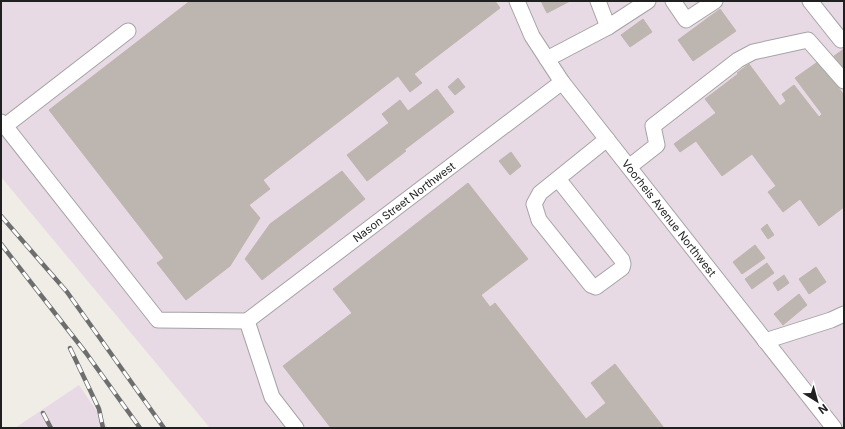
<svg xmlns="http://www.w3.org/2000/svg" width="845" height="429" font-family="Inter,sans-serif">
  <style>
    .industrial { fill: #e8dae5 }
    .building { fill: #bdb6b0; stroke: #c0b5ab }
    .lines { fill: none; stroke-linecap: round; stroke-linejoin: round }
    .minor-casing { stroke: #a4a4a4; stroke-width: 17 }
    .minor { stroke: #fff; stroke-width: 15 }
    .rail-casing { stroke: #6e6e6e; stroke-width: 4.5 }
    .rail { stroke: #fff; stroke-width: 3; stroke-dasharray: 9; stroke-linecap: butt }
    .labels { text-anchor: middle; stroke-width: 3.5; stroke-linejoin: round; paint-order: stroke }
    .street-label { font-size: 11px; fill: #202020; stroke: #fff }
  </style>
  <rect width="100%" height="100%" fill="#f0ede7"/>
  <!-- industrial -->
  <g class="industrial">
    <path d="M1,1H844V428H210L1,177Z"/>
    <path d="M79,385L108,428H15Z"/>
  </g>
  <!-- building -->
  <g class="building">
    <path d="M190,1H495L500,8L414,74L422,83L410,92L398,76L263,180L270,189L249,205L260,218L230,266L186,300L157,263L164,258L49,110Z"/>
    <path d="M541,1H570L547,13Z"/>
    <path d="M720,9L736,31L693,61L678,40Z"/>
    <path d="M643,19L652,32L630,47L621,35Z"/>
    <path d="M844,49V69L834,56Z"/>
    <path d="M819,61L844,95V207L819,226L800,199L783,212L768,192L776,186L752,154L722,176L696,141L680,152L674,144L716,113L705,99L738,74L737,73L749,64L780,106L786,101L782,94L794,85L819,117L822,114L795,78Z"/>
    <path d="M458,78L465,87L455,95L448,87Z"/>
    <path d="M437,89L454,112L404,150L406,151L367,181L347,155L389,123L382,114L400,100L408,111Z"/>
    <path d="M511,152L521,166L510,175L499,161Z"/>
    <path d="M342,171L365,199L262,280L245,259L270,224Z"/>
    <path d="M468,183L528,259L481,295L490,307L495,303L586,419L606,403L591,383L615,364L664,428H331L283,366L352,313L333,289Z"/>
    <path d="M767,224L774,235L768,239L761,229Z"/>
    <path d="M755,245L765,258L742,274L733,262Z"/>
    <path d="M767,263L774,273L752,289L745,279Z"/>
    <path d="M816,267L826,282L809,294L799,279Z"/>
    <path d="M784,275L789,283L778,291L773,283Z"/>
    <path d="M799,294L807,305L783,325L774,314Z"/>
  </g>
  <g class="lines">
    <!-- minor casing -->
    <g class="minor-casing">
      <g id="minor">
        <path d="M517,1L532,36L562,82L834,428"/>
        <path d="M598,1L608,27L648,1"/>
        <path d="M673,1L686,20L715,1"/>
        <path d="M810,1L841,40L844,38"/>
        <path d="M547,59L608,27"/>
        <path d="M1,122L5,126L158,320L247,321L272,397L296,428"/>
        <path d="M5,126L128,31"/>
        <path d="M629,167L657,145L653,126L738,60L753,52L808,40L844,81"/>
        <path d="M558,179L622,260L623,264L622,268L596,287L591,285L539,220L534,204L540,193L607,139"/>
        <path d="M247,321L562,82"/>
        <path d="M765,341L831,320L844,314"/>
      </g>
    </g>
    <!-- minor -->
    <use href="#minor" class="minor"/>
    <!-- rail casing -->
    <g class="rail-casing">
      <g id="rail">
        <path d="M1,216L67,292L164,428"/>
        <path d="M1,244L86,353L140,428"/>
        <path d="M70,348L99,409L103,428"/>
        <path d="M43,413L51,428"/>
      </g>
    </g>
    <!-- rail -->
    <use href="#rail" class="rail"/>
  </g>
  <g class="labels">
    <!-- street labels -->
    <g class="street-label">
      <text transform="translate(404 202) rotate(-37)" y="4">Nason Street Northwest</text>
      <text transform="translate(669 218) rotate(52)" y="4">Voorheis Avenue Northwest</text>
    </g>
  </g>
  <!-- border -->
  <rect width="845" height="429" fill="none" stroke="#202020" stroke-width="4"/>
  <!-- north arrow -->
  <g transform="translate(817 401) rotate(143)" stroke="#ffffff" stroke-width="3" paint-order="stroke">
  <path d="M0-3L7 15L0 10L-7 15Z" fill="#202020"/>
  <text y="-6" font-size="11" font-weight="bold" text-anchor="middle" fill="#202020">N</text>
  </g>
</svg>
